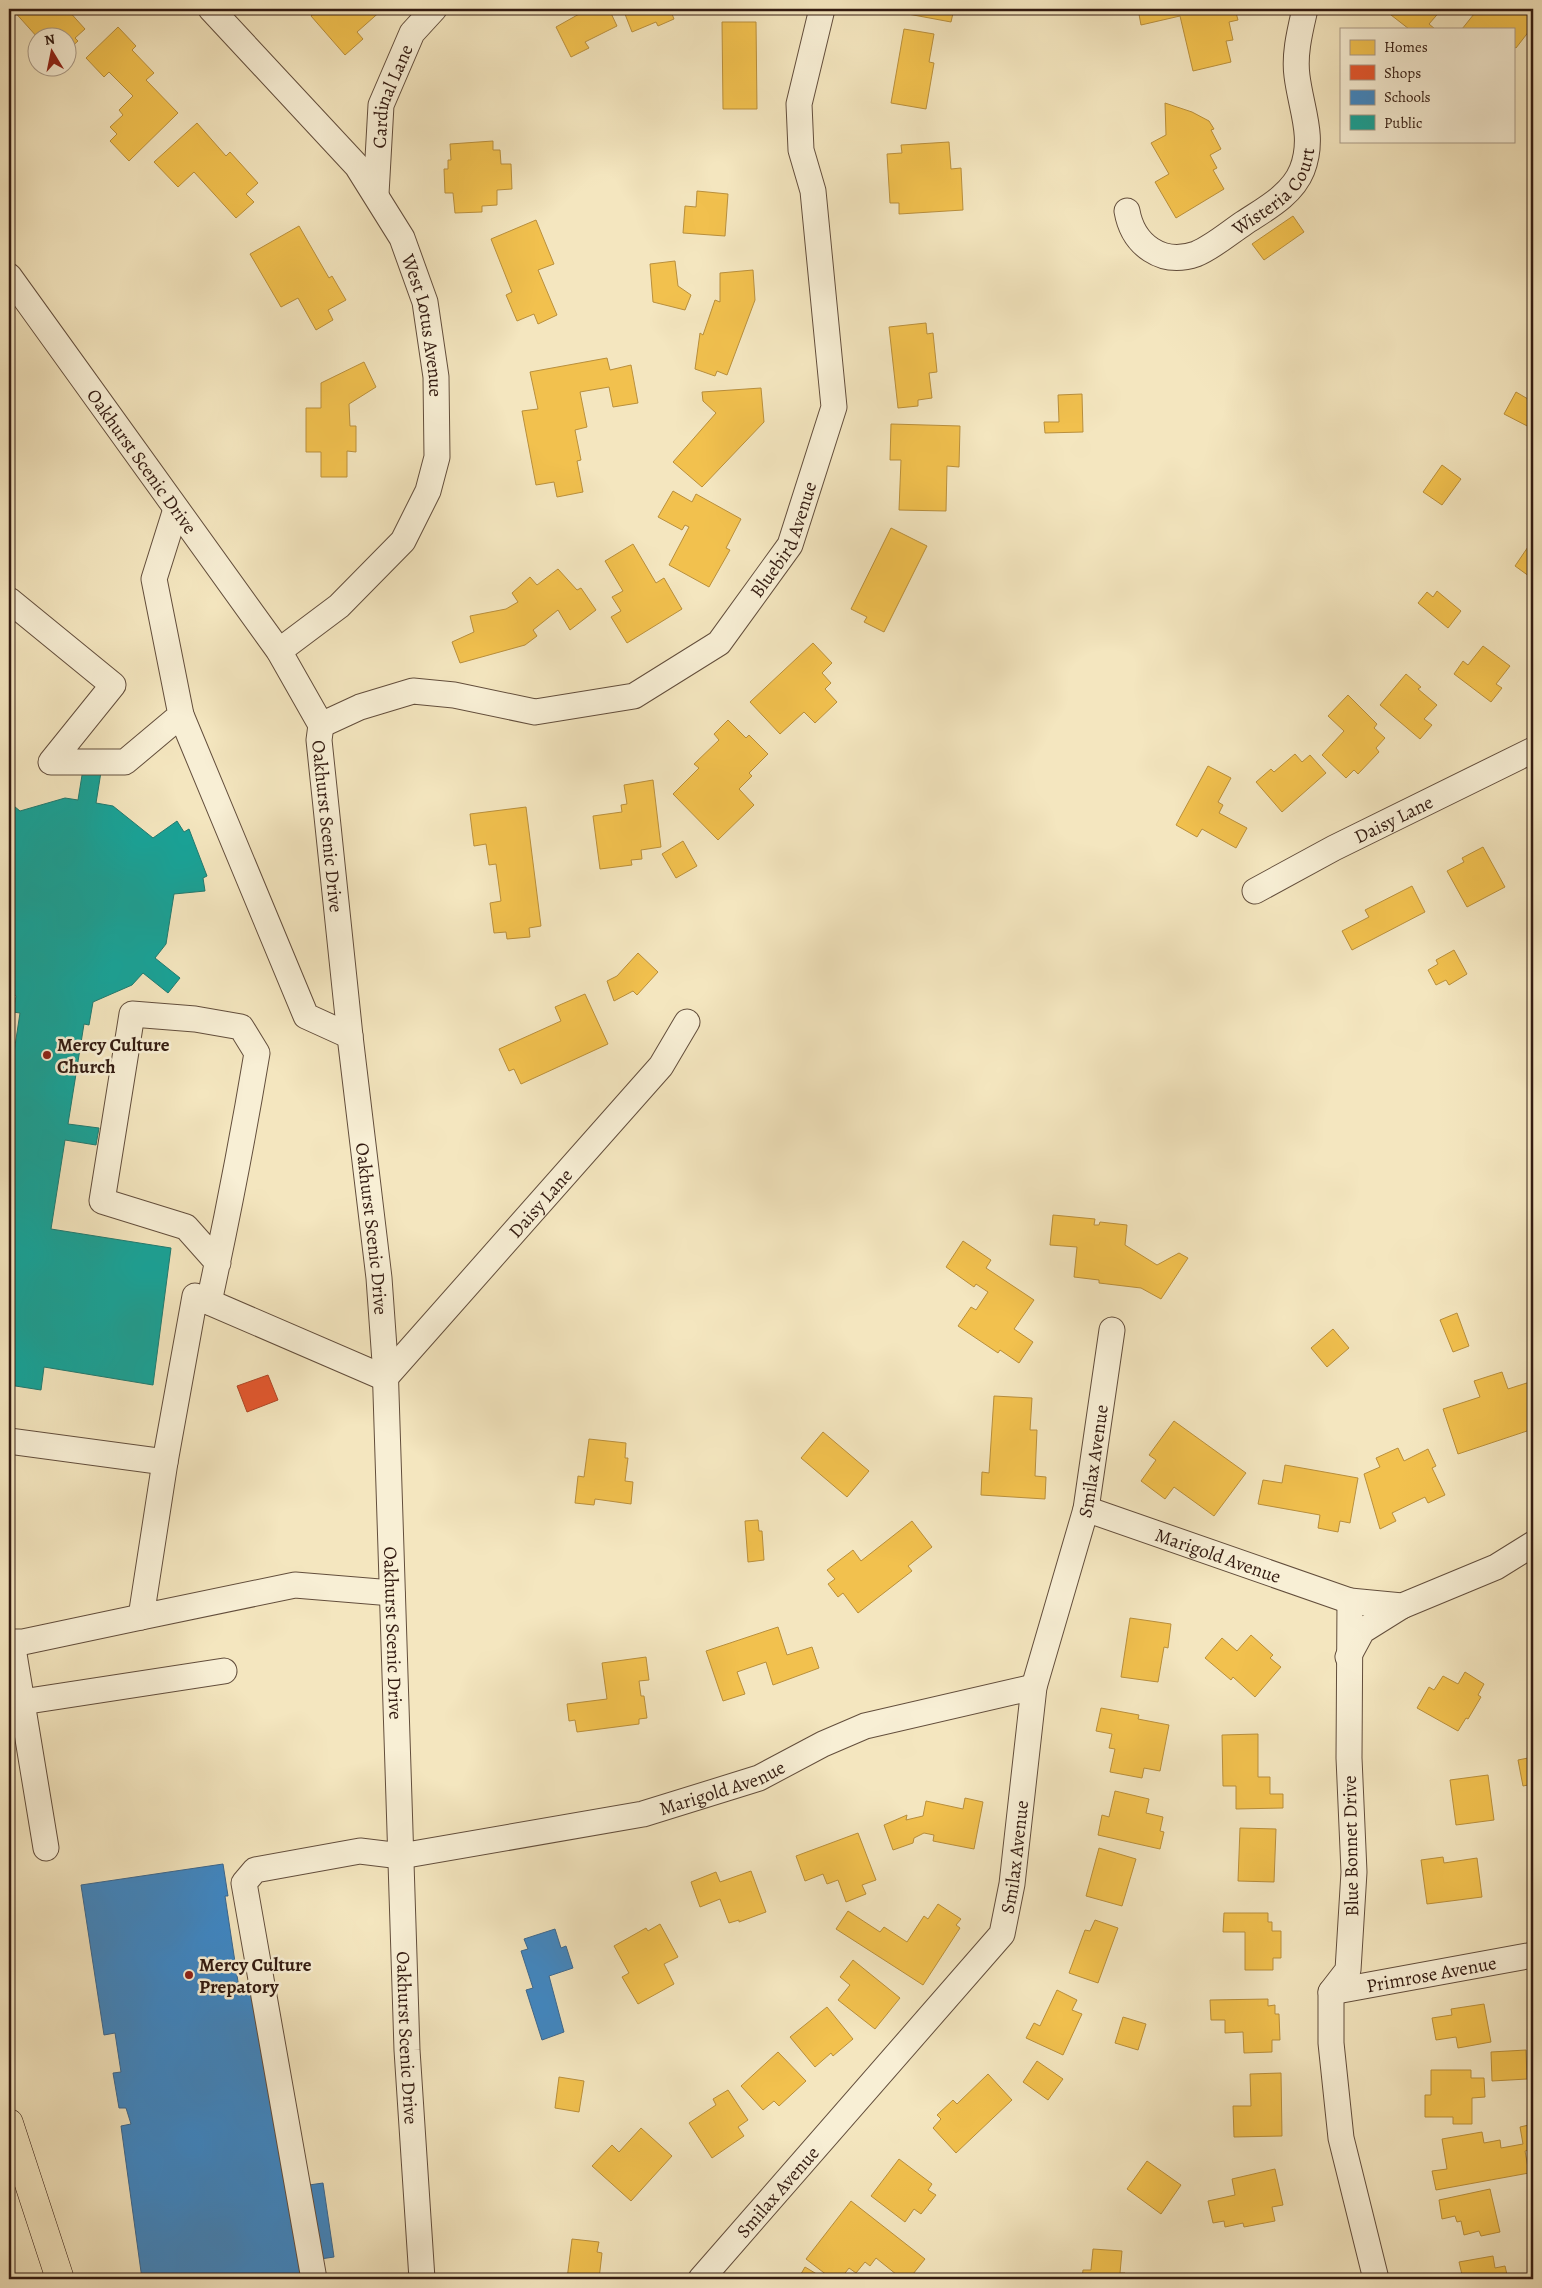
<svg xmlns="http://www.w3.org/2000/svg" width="1542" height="2288" font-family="Alegreya,serif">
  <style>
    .homes { fill: #f2c14e; stroke: #b98f3c }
    .shops { fill: #e4572e; stroke: #af4525 }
    .schools { fill: #3f88c5; stroke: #3b678f }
    .public { fill: #17a398; stroke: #1f7a70 }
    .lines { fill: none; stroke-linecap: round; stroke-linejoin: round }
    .minor-casing { stroke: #634e3c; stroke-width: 27 }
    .highway-casing { stroke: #331b11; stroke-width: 29 }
    .minor { stroke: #f8efd5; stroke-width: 25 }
    .highway { stroke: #f4e6bf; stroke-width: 28 }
    .poi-dot { fill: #8f2418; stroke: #f8efd5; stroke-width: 2 }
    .labels { text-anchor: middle; stroke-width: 5; stroke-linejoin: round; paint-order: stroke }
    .street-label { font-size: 19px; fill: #331b11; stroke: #f8efd5 }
    .poi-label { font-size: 19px; font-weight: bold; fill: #331b11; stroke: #f8efd5; text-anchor: start }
  </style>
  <rect width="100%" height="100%" fill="#f4e6bf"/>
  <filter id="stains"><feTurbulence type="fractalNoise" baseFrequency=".004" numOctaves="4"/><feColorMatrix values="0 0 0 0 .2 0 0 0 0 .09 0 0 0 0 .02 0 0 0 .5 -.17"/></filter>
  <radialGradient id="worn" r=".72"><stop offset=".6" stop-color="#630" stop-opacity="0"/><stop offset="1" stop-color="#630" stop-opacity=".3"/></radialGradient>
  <!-- homes -->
  <g class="homes">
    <path d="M12,9H67L85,29L75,38L78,41L68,50V38H38Z"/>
    <path d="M319,9H383L357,32L363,39L345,55L311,16Z"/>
    <path d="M588,9H609L617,26L585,42L589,48L571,57L556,27Z"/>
    <path d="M623,9H670L674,19L658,26L656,22L632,32Z"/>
    <path d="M909,9H954L951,22L908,14Z"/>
    <path d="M1138,9H1235L1238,20L1229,22L1233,40L1226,41L1231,62L1193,71L1180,16L1141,25Z"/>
    <path d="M1396,9H1442L1429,24L1435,29H1409L1391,15Z"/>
    <path d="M1478,9H1533V26L1516,48L1513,46V29H1462Z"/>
    <path d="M722,22H756L757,109H723Z"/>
    <path d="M118,27L136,46L132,50L154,73L146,80L178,113L129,161L110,141L117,134L110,127L123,115L119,110L133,96L109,72L104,77L86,58Z"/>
    <path d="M904,29L934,34L929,62L934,63L926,109L891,103Z"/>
    <path d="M1165,103L1192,112L1209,121L1214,129L1211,130L1221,149L1210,155L1217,168L1213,170L1224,189L1176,218L1155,182L1169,174L1151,143L1166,135Z"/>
    <path d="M197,123L226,156L230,152L258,183L246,194L254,202L236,218L194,172L178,187L154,162Z"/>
    <path d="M493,141V150H500L501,164H511L512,189L497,190V205L482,206V212L455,213L453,193H445L444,169H448V160H451L450,144Z"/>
    <path d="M949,142L951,169L961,168L963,210L899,214V203H890L887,154L902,153L901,145Z"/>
    <path d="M697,191L728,194L725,236L683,233L685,206L696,207Z"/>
    <path d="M1293,216L1304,232L1264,260L1252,244Z"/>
    <path d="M536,220L554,264L538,270L557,315L538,324L534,314L517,321L506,295L512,292L491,239Z"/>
    <path d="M299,226L329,278L332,276L346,300L328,310L333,320L316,330L298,298L281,307L250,254Z"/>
    <path d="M675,261L678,286L691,295L685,310L653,302L650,264Z"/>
    <path d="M753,270L755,300L727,375L717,371L715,376L695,369L700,333L703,335L715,300L720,302V273Z"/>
    <path d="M926,323L927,334L933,333L937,372L929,373L932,398L918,400V406L898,408L889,327Z"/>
    <path d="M607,358L610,370L631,365L638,403L613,407L609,387L580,392L587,427L575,430L581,460L577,461L583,492L557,497L554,482L536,485L522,411L538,409L530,372Z"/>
    <path d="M364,362L376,387L349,404L350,426H356V452L347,451V477H321V452H306V408H321V383Z"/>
    <path d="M761,388L764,422L702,487L673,462L716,413L703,401L702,392Z"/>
    <path d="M1516,392L1533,402V429L1504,414Z"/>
    <path d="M1082,394L1083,432L1045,433L1044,422H1059L1058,395Z"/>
    <path d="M891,424L960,426L959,467L947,466L946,511L899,510L901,460H890Z"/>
    <path d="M1442,465L1461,479L1442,505L1423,492Z"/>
    <path d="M673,491L692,502L696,494L741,519L726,548L730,550L709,587L669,565L689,527L685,525L682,530L658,517Z"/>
    <path d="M891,528L927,546L884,632L864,622L867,617L851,609Z"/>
    <path d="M1532,541L1533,542V579L1515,566Z"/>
    <path d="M633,544L656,583L664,578L682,609L627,643L611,617L621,611L612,597L623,591L605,561Z"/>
    <path d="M558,569L577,590L581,588L596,610L570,630L558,610L533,630L537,636L525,645L460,663L452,642L474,632L470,616L506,609L518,602L512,593L530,577L537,585Z"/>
    <path d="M1437,591L1461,611L1448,628L1418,603L1427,592L1433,597Z"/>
    <path d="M813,643L832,663L822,673L831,683L825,689L837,702L815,723L804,712L780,734L750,702Z"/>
    <path d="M1533,644V654L1528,649Z"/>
    <path d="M1483,646L1510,666L1496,684L1502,688L1491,702L1454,674L1463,661L1468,665Z"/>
    <path d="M1406,674L1421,687L1418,689L1437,705L1424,719L1432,725L1420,739L1380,705Z"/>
    <path d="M1348,695L1377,724L1374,728L1385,738L1376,748L1379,752L1358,774L1354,770L1346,778L1322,755L1344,731L1328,716Z"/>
    <path d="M728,720L746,738L749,735L768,754L749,773L752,776L739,789L754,805L718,840L673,794L699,768L694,764L719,740L714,734Z"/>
    <path d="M1295,754L1302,762L1310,755L1326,773L1282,812L1256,782L1271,769L1274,772Z"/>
    <path d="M1208,766L1231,778L1218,802L1223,805L1219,813L1247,828L1236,848L1202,829L1197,837L1176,825Z"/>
    <path d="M653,780L661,847L641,850L642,859L631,860L632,865L600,869L593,816L622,812L621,805L627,804L624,785Z"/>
    <path d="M526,807L541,926L529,928L530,937L507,939L506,932L494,933L490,903L501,901L496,864L489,865L486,844L474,846L470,814Z"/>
    <path d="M683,841L697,866L676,878L662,854Z"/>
    <path d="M1483,847L1505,887L1467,907L1447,871L1464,862L1462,858Z"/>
    <path d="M1412,886L1425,912L1352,950L1342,931L1369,917L1365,910Z"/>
    <path d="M1454,950L1467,974L1449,985L1446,980L1436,985L1428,970L1438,964L1436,960Z"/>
    <path d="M638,953L658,972L637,995L633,991L614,1001L607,981L617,976Z"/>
    <path d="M585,994L608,1044L521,1084L514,1069L509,1071L499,1049L561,1021L555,1007Z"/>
    <path d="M1053,1215L1095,1219L1094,1225H1099L1100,1222L1127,1225L1125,1245L1157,1265L1179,1253L1188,1258L1161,1299L1141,1288L1099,1283V1280L1074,1277L1077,1247L1050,1245Z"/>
    <path d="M963,1241L991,1260L986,1268L1034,1300L1014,1329L1033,1342L1019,1363L1000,1350L998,1353L958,1326L971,1307L976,1310L988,1292L976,1284L974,1287L946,1267Z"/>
    <path d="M1457,1313L1469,1346L1453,1352L1440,1320Z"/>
    <path d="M1333,1329L1349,1348L1327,1367L1311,1348Z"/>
    <path d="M1502,1372L1508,1389L1533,1381V1429L1458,1454L1443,1409L1480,1397L1474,1381Z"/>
    <path d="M994,1396L1032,1398L1030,1430H1037L1035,1476L1046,1477L1045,1499L981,1495L982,1472L989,1473Z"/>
    <path d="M1174,1421L1246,1473L1214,1516L1174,1487L1165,1499L1141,1481L1156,1460L1149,1455Z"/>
    <path d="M823,1432L869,1471L847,1497L801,1458Z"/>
    <path d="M589,1439L626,1443L625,1458H628L625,1481L633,1482L631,1504L595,1499L594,1505L575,1503L578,1476L584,1477Z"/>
    <path d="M1398,1448L1404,1461L1428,1449L1436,1466L1432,1468L1445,1495L1428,1503L1425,1497L1392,1513L1396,1521L1380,1529L1364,1474L1380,1467L1376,1458Z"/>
    <path d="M1285,1465L1358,1478L1350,1523L1340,1521L1338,1532L1318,1528L1320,1515L1258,1504L1263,1480L1282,1483Z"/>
    <path d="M758,1520L759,1531H762L764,1560L748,1562L745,1521Z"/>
    <path d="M912,1521L932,1547L908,1566L912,1571L858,1613L843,1593L838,1597L828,1584L835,1579L827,1570L853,1550L861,1561Z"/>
    <path d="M1130,1618L1171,1624L1168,1648L1164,1647L1158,1682L1121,1677Z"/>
    <path d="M1533,1618V1630L1529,1621Z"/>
    <path d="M778,1627L787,1655L812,1647L819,1668L773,1685L766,1662L737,1672L745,1694L723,1701L706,1651Z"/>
    <path d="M1251,1635L1273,1655L1270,1658L1281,1667L1255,1697L1233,1677L1231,1680L1205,1658L1222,1638L1237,1651Z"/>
    <path d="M646,1657L649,1680L639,1681L641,1696H644L647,1718L639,1719V1724L577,1732L575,1720L569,1721L567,1704L607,1699L602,1663Z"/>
    <path d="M1465,1672L1484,1684L1478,1695L1481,1697L1468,1719L1466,1718L1458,1731L1417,1708L1429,1687L1434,1690L1443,1676L1458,1684Z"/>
    <path d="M1101,1708L1139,1715L1138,1719L1169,1725L1160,1771L1144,1768L1142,1778L1110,1772L1115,1749L1109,1748L1112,1734L1096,1731Z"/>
    <path d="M1258,1734V1777H1270V1794H1283V1808L1236,1809V1786H1223L1222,1735Z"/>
    <path d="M1533,1757V1784L1523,1786L1518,1760Z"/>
    <path d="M1488,1775L1494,1820L1456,1825L1450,1780Z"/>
    <path d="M1115,1791L1149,1799L1146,1813L1163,1817L1160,1831L1164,1832L1160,1849L1098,1835L1102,1815L1109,1817Z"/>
    <path d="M965,1798L983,1802L974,1849L933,1841L934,1835L924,1833L914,1838L913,1843L893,1850L884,1825L907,1815L906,1820L923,1816L926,1801L963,1809Z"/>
    <path d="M1240,1828L1276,1829L1274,1882L1238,1881Z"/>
    <path d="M858,1833L876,1880L862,1885L866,1894L846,1902L838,1880L827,1884L823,1874L805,1881L796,1856Z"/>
    <path d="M1099,1848L1136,1859L1122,1906L1086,1896Z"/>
    <path d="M1443,1857L1444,1863L1477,1858L1482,1897L1427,1904L1421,1860Z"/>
    <path d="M751,1871L766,1912L739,1922V1920L729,1923L720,1899L700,1907L691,1882L716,1872L720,1882Z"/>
    <path d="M938,1904L961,1919L956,1925L960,1928L923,1985L836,1929L848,1911L880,1932L884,1927L907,1942L924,1916L928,1919Z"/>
    <path d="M1224,1913H1268V1922H1272V1931H1281V1958H1273V1970H1245V1932H1223Z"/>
    <path d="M1095,1920L1118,1928L1098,1983L1069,1973L1085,1930L1090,1931Z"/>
    <path d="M660,1924L678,1957L664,1964L674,1984L638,2004L622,1977L629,1973L614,1946L646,1928L648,1931Z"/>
    <path d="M853,1960L900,1998L875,2029L838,2000L850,1985L840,1977Z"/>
    <path d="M1057,1990L1077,2000L1072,2010L1082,2014L1063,2055L1026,2038L1034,2023L1040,2026Z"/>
    <path d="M1268,1999V2006L1275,2005V2014H1279L1280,2040H1272V2052L1244,2053L1243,2032L1225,2033V2020H1211L1210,2000Z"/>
    <path d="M1484,2004L1491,2042L1458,2048L1456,2037L1436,2040L1432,2018L1452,2015L1451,2009Z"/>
    <path d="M827,2007L853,2039L833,2056L831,2053L815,2067L790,2037Z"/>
    <path d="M1123,2017L1146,2024L1138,2050L1115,2043Z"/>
    <path d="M1526,2050L1527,2079L1492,2081L1491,2052Z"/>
    <path d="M778,2052L806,2081L779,2106L774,2101L763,2110L741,2086Z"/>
    <path d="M1037,2061L1063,2079L1048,2100L1023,2082Z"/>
    <path d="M1431,2070H1471V2078H1484L1485,2097L1472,2098V2124H1453V2117H1425V2095H1431Z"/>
    <path d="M1281,2073L1282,2136L1234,2137L1233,2106H1251L1250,2074Z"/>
    <path d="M988,2074L1012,2100L956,2153L933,2128L941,2119L937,2115L953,2100L957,2104Z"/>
    <path d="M559,2077L584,2081L579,2112L555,2108Z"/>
    <path d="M728,2090L748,2120L738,2127L744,2136L712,2158L689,2123L716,2105L713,2099Z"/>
    <path d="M1533,2124V2149L1525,2151L1529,2173L1436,2190L1432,2171L1447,2169L1442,2139L1482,2132L1484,2143L1500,2140L1501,2148L1523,2144L1520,2127Z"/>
    <path d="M641,2128L672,2156L631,2201L592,2166L612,2145L619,2152Z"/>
    <path d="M899,2159L932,2184L928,2190L936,2195L921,2214L914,2209L905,2222L871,2196Z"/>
    <path d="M1147,2161L1181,2185L1161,2214L1127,2189Z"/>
    <path d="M1275,2169L1283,2205L1272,2207L1275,2221L1244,2227L1243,2223L1225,2227L1224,2221L1213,2223L1208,2201L1235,2195L1232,2179Z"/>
    <path d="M1490,2189L1500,2232L1481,2236L1479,2231L1464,2235L1461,2221L1457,2222L1455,2216L1442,2219L1439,2200Z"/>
    <path d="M851,2201L925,2259L909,2279H902L876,2258L870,2266L865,2262L856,2273L849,2268L842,2277L845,2279H832L806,2259Z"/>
    <path d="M572,2239L599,2242L597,2252L602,2253L599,2279H567Z"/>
    <path d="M1093,2249L1122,2251L1120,2273H1125V2279H1082L1083,2270H1091Z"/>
    <path d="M1493,2256L1495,2268L1505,2266L1508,2279H1463L1459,2262Z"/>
    <path d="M805,2267L825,2279H798Z"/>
  </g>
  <!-- shops -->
  <path class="shops" d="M268,1375L278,1400L247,1412L237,1386Z"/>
  <!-- schools -->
  <g class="schools">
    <path d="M223,1864L228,1896H225L240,1995L257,1993L288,2188L323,2183L334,2257L300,2262L303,2279H142L121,2126L131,2124L126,2108H119L113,2073L121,2072L115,2033L104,2035L81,1885Z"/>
    <path d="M555,1929L561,1948L566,1946L573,1968L549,1976L564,2032L542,2040L526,1990L533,1988L521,1951L528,1949L524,1939Z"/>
  </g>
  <!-- public -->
  <path class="public" d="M83,769L101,772L96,803L113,806L153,838L177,821L184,832L189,829L207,876L203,878L205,891L174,894L166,944L155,958L180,978L168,993L143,973L132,985L93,1002L89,1025L84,1024L68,1124L99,1128L96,1145L65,1140L51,1229L171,1248L153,1385L44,1367L41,1390L9,1385V1224L14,1223L9,1222V1085L20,1013L13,1012L16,996L9,990V802L20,811L65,798L78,800Z"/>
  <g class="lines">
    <!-- minor casing -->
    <g class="minor-casing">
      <g id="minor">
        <path id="s1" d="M211,9L357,166L402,238L425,302L436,377L437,457L428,491L403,541L339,606L279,651"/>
        <path id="s2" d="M376,194L381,105L412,33L434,9"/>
        <path id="s3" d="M1127,211C1133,245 1162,266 1196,254C1213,247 1229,233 1244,223C1265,209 1292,195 1302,170C1315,137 1301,109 1297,76C1294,54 1300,31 1305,9"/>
        <path id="s4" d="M9,276L279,651L321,725L319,740L350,1036L379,1278L385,1362L407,2050L422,2279"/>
        <path d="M9,600L113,685L51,762H125L181,715L154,579L176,509"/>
        <path d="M181,715L306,1016L350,1036"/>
        <path id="s5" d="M321,725L360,707L413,691L454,695L535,712L634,696L719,643L790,545L834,407L813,191L801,150L799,104L822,9"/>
        <path id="s6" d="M1255,891L1334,848L1533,750"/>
        <path d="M209,1302C227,1219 243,1137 257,1053L241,1027L195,1019L132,1014L102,1201L186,1227L218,1263"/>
        <path d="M9,1441L165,1462"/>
        <path id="s7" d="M1086,1509L1350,1601"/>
        <path id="s8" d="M392,1593L295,1585L141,1617L165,1462L195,1296L385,1378L661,1066L687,1022"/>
        <path d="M9,1642H23L141,1617"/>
        <path d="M12,1642L46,1848"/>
        <path d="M1348,1657L1362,1631L1402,1606"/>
        <path d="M22,1702L224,1671"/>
        <path id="s9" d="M1331,1992L1533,1955"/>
        <path id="s10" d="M314,2279L244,1883L255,1870L360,1851L401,1856L643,1814L759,1778L823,1744L865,1726L1034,1687"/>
        <path id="s11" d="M701,2279L1002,1934L1012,1884L1034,1687L1086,1509L1112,1330"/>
        <path d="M1376,2279L1341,2138L1331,2043V1992L1348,1970L1354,1872L1349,1758L1350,1601L1402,1606L1496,1567L1533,1544"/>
      </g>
    </g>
    <!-- highway casing -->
    <g class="highway-casing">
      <path id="highway" d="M9,2123L60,2279"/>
    </g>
    <!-- minor -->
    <use href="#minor" class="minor"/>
    <!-- highway -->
    <use href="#highway" class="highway"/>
  </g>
  <!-- markers -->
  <g class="poi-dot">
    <circle cx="47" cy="1055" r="5"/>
    <circle cx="189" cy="1975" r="5"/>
  </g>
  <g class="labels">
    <!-- street labels -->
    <g class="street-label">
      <text dy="7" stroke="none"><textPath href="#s2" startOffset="100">Cardinal Lane</textPath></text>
      <text dy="7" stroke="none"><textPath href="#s3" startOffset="196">Wisteria Court</textPath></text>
      <text dy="7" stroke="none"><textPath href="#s1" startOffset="390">West Lotus Avenue</textPath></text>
      <text dy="7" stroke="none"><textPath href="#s4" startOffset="228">Oakhurst Scenic Drive</textPath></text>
      <text dy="7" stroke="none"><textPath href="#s5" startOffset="546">Bluebird Avenue</textPath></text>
      <text dy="7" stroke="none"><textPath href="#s6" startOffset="156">Daisy Lane</textPath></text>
      <text dy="7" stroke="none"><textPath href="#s4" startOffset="649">Oakhurst Scenic Drive</textPath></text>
      <text dy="7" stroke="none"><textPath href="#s8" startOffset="1021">Daisy Lane</textPath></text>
      <text dy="7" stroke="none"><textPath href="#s4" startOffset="1054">Oakhurst Scenic Drive</textPath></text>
      <text dy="7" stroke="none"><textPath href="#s11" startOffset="941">Smilax Avenue</textPath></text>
      <text dy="7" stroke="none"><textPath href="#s7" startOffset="140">Marigold Avenue</textPath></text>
      <text dy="7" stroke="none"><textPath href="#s4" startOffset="1459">Oakhurst Scenic Drive</textPath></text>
      <text dy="7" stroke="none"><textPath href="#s10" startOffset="896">Marigold Avenue</textPath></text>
      <text transform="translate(1350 1846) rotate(-91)" y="7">Blue Bonnet Drive</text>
      <text dy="7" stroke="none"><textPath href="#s11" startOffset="536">Smilax Avenue</textPath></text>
      <text dy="7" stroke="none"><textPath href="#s9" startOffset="102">Primrose Avenue</textPath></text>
      <text dy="7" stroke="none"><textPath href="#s4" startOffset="1864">Oakhurst Scenic Drive</textPath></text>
      <text dy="7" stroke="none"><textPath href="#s11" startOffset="116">Smilax Avenue</textPath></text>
    </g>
    <!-- poi labels -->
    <g class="poi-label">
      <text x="57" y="1051">Mercy Culture<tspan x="57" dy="22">Church</tspan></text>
      <text x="199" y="1971">Mercy Culture<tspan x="199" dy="22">Prepatory</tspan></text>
    </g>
  </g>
  <!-- margin -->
  <rect width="1542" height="2288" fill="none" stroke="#f4e6bf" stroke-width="30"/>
  <rect x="10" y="10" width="1522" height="2268" fill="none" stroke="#331b11" stroke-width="2.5"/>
  <rect x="15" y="15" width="1512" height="2258" fill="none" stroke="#331b11"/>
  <!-- legend -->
  <rect x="1340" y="28" width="175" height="115" fill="#f8efd5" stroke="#a99a87"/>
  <rect x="1350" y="40" width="25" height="15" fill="#f2c14e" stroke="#a99a87"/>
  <text x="1384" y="52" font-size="15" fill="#331b11">Homes</text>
  <rect x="1350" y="65" width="25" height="15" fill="#e4572e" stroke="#a99a87"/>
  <text x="1384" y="78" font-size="15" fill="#331b11">Shops</text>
  <rect x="1350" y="90" width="25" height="15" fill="#3f88c5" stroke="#a99a87"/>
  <text x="1384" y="102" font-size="15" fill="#331b11">Schools</text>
  <rect x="1350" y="115" width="25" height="15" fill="#17a398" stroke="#a99a87"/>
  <text x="1384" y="128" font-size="15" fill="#331b11">Public</text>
  <!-- north arrow -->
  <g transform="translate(52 52) rotate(350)"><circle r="24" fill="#f8efd5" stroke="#a99a87"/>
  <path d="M0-4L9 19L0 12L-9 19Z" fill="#8f2418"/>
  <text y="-8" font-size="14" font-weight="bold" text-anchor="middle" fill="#331b11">N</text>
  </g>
  <rect width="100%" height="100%" filter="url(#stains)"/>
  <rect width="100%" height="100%" fill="url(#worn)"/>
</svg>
